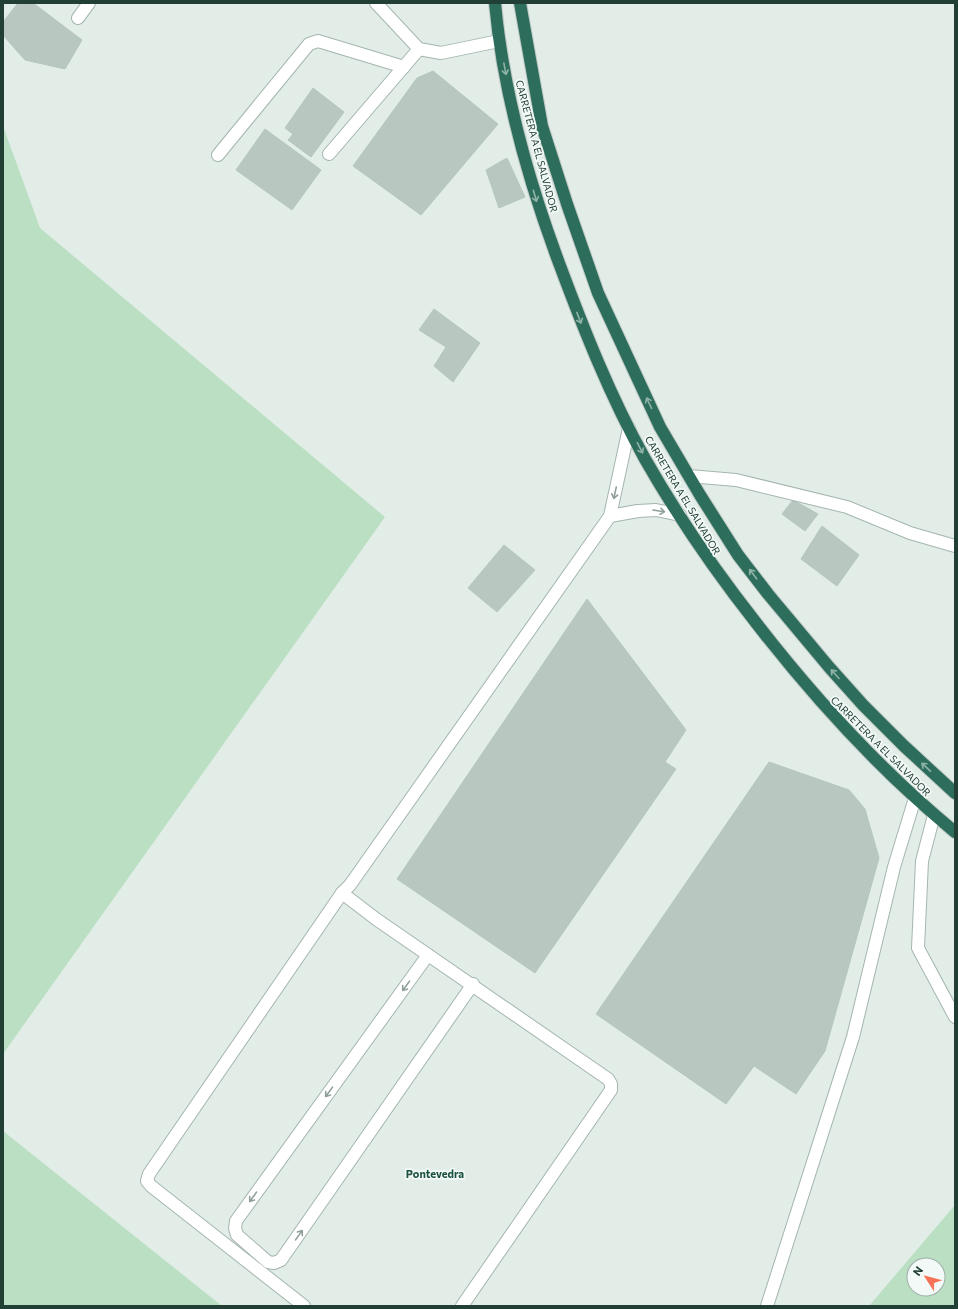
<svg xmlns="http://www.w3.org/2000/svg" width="958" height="1309" font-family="Commissioner,sans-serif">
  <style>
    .green { fill: #bbdfc2; fill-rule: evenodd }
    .building { fill: #b8c8c0; stroke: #b4c7be }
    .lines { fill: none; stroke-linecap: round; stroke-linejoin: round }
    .minor-casing { stroke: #a4b5af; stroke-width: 14 }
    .highway-casing { stroke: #c1c9c6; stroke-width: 14 }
    .minor { stroke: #fff; stroke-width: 12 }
    .highway { stroke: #2c6d5b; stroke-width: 12 }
    .oneway { stroke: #90b3a8 }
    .oneway2 { stroke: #909f9a }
    .labels { text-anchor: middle; stroke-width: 3.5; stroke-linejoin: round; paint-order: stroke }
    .street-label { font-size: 10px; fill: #213f35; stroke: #f3f9f6 }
    .neighbourhood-label { font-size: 11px; font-weight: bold; fill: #1c5241; stroke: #f3f9f6 }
  </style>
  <rect width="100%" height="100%" fill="#e2ede8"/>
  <!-- green -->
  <g class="green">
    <path d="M3,126L40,228L385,517L3,1054Z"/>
    <path d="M3,1131L222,1306H3Z"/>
    <path d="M955,1205V1306H869ZM914,1265H938V1289H914Z"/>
  </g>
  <!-- building -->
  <g class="building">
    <path d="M18,3H33L82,40L65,69L25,60L3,35V22Z"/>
    <path d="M433,71L498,124L421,215L353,166L417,78Z"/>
    <path d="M313,88L344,112L311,157L288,140L293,134L285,128Z"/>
    <path d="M265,129L321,170L292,210L236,170Z"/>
    <path d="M507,158L525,197L499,208L486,170Z"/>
    <path d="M434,309L480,343L453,382L434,366L446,347L419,330Z"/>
    <path d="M793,500L818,514L805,531L782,514Z"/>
    <path d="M822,526L859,555L837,586L801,559Z"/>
    <path d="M504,545L535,570L497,612L468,588Z"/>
    <path d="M587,599L686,730L665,762L676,769L535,973L397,879Z"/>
    <path d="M769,762L849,790L865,809L879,858L825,1051L796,1094L754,1066L726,1104L596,1014Z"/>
  </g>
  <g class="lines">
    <!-- minor casing -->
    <g class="minor-casing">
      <g id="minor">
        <path d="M376,3L419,49L441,53L499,41"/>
        <path d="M78,18L89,3"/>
        <path d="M329,154L419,49"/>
        <path d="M218,155L309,44L318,41L404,67"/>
        <path d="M689,476L736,480L847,507L910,533L955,546"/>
        <path d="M610,516L638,511L656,510L680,515"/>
        <path d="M934,815L922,861L918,948L955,1017"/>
        <path d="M342,893L376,919L608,1079L611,1084V1090L462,1306"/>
        <path d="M428,955L236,1221L235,1228L237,1235L268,1262L274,1263L281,1260L473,984"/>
        <path d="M304,1306L151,1186L147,1181L149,1174L342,893L350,885L610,516L629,428"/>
        <path d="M767,1306L853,1037L894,867L915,798"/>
      </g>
    </g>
    <!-- highway casing -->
    <g class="highway-casing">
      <g id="highway">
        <path d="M495,3C503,91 528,180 559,263C584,330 610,396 645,459C678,517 716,572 757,624C816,700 881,771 955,832"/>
        <path d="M520,3L542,126L567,204L598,293L660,427L700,495L738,555L768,594L829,667L863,705L904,746L955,793"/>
      </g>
    </g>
    <!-- minor -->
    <use href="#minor" class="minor"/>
    <!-- highway -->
    <use href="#highway" class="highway"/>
  </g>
  <!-- one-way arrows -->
  <defs><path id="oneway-shaft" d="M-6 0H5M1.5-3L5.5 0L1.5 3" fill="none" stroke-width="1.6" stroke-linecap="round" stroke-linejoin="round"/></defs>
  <g class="oneway">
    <use href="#oneway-shaft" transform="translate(505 69) rotate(79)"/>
    <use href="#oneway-shaft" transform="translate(535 196) rotate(74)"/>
    <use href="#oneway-shaft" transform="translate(579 318) rotate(69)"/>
    <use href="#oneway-shaft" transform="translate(649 403) rotate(-115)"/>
    <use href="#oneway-shaft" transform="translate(640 448) rotate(63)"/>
    <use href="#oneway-shaft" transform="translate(753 574) rotate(-127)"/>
    <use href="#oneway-shaft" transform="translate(835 674) rotate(-132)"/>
    <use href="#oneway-shaft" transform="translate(926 767) rotate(-137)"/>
  </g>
  <g class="oneway2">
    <use href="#oneway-shaft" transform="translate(615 493) rotate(102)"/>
    <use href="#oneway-shaft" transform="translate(659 511) rotate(9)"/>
    <use href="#oneway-shaft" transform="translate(406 986) rotate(126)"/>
    <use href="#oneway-shaft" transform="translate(329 1092) rotate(126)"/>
    <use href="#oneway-shaft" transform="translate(253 1197) rotate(126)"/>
    <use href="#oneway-shaft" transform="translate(299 1235) rotate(-55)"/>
  </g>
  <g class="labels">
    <!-- street labels -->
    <g class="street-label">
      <text transform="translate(537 146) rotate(75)" y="4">CARRETERA A EL SALVADOR</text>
      <text transform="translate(683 495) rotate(59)" y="4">CARRETERA A EL SALVADOR</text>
      <text transform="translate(881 746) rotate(45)" y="4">CARRETERA A EL SALVADOR</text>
    </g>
    <!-- neighbourhood labels -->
    <g class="neighbourhood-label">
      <text x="435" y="1178">Pontevedra</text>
    </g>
  </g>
  <!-- border -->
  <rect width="958" height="1309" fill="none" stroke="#213f35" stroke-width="8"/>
  <!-- north arrow -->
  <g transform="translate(926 1277) rotate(306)"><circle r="19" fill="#f3f9f6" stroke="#9fafa9"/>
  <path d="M0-3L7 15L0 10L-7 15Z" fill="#f77256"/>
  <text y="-6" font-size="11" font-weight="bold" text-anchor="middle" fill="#213f35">N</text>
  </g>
</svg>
